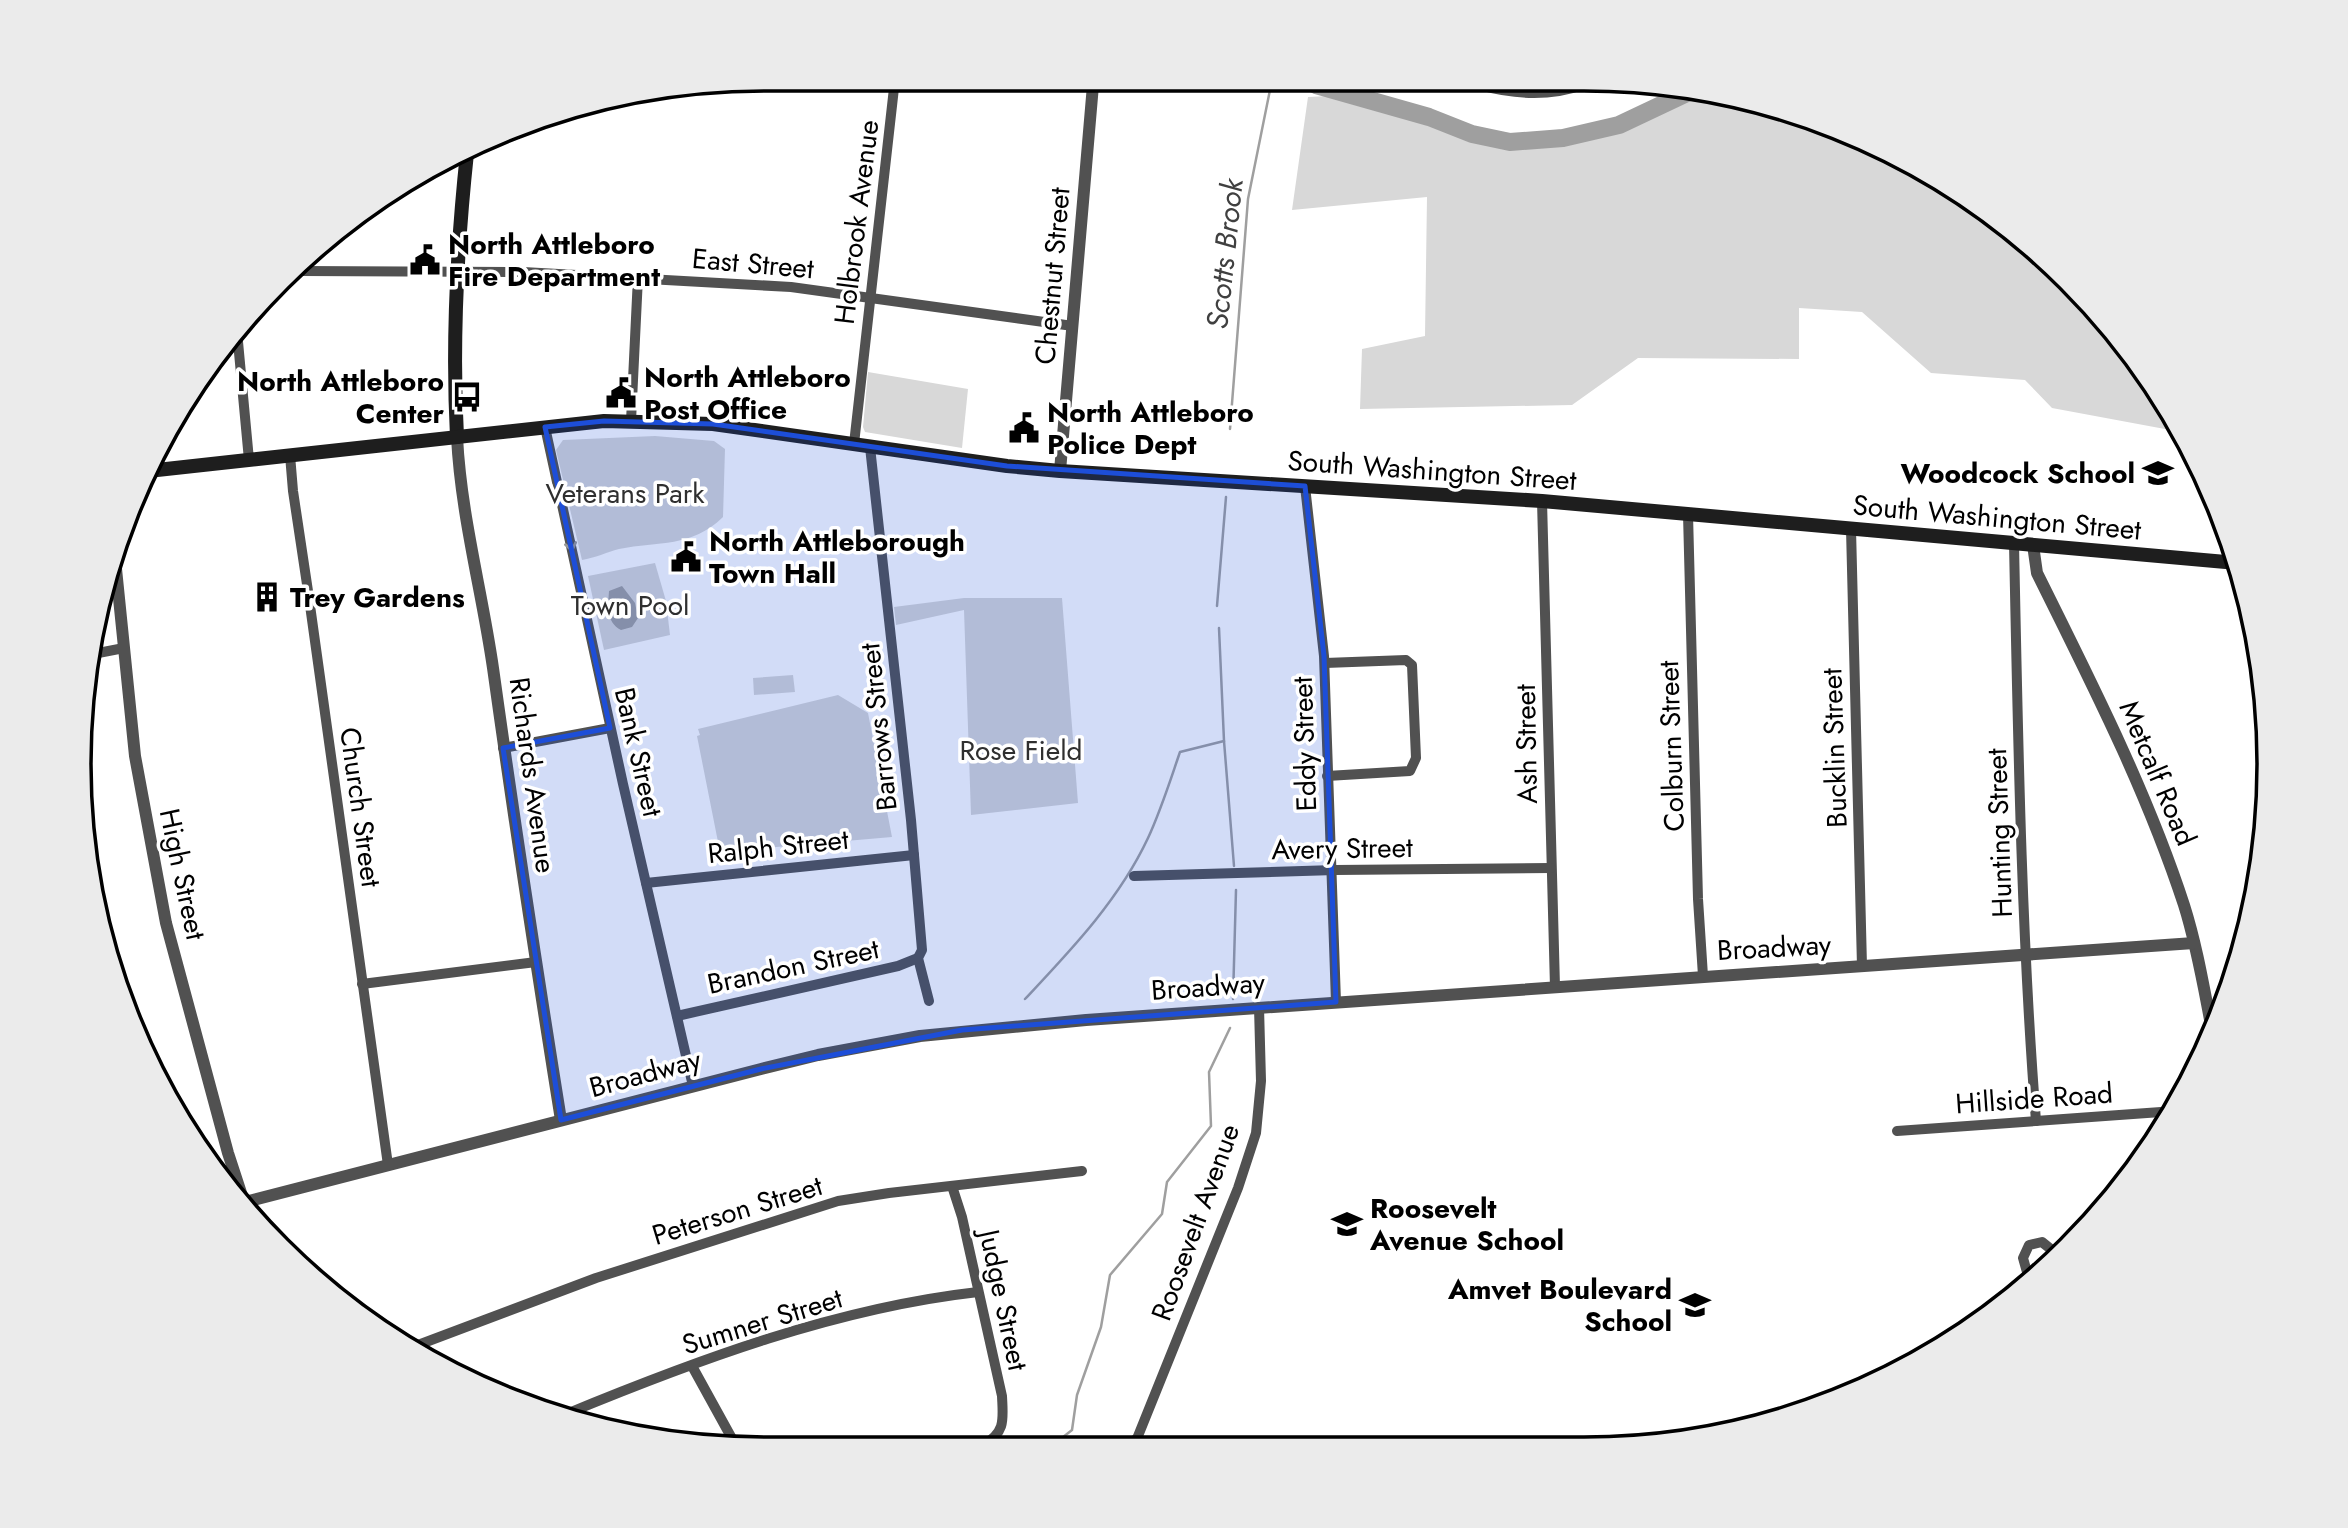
<svg xmlns="http://www.w3.org/2000/svg" width="2348" height="1528" font-family="Jost,sans-serif">
  <style>
    .green { fill: #d8d8d8 }
    .water { fill: #9f9f9f }
    .lines { fill: none; stroke-linecap: round; stroke-linejoin: round }
    .stream { stroke: #9f9f9f; stroke-width: 2.5 }
    .river { stroke: #9f9f9f; stroke-width: 18 }
    .minor { stroke: #515151; stroke-width: 10 }
    .tertiary { stroke: #515151; stroke-width: 12 }
    .secondary { stroke: #1e1e1e; stroke-width: 14 }
    .oneway { stroke: #979797 }
    .marked { fill: #1d4ed8; fill-opacity: 0.2; stroke: #1d4ed8; stroke-width: 5; stroke-linejoin: round }
    .labels { text-anchor: middle; stroke-width: 7; stroke-linejoin: round; paint-order: stroke }
    .street-label { font-size: 28px; fill: #000; stroke: #fff }
    .poi-label { font-size: 28px; font-weight: bold; fill: #000; stroke: #fff; text-anchor: start }
    .park-label { font-size: 28px; fill: #2f2f2f; stroke: #fff }
    .water-label { font-size: 30px; font-style: italic; fill: #404040; stroke: #fff }
    .rim { fill: none; stroke: #000; stroke-width: 3.5 }
  </style>
  <rect width="100%" height="100%" fill="#fff"/>
  <!-- green -->
  <g class="green">
    <path d="M1681,87L1847,131L2036,249L2127,347L2181,432L2052,408L2025,380L1931,373L1862,312L1799,308V359L1638,358L1572,405L1360,409L1362,349L1425,336L1427,197L1292,210L1308,97L1350,95L1428,112L1502,136L1603,125L1671,95Z"/>
    <path d="M868,372L968,389L962,448L865,432L863,427Z"/>
    <path d="M655,436L714,441L725,449L723,517C691,548 659,541 619,549C607,552 595,558 582,560L556,450L563,440Z"/>
    <path d="M655,563L666,601L670,635L604,650L588,576Z"/>
    <path d="M964,598H1062L1078,803L971,815L964,610L896,625L894,607Z"/>
    <path d="M793,675L795,692L754,695L753,678Z"/>
    <path d="M838,695L868,713L892,837L720,852L697,736L700,735L698,729Z"/>
  </g>
  <!-- water -->
  <path class="water" d="M622,586L635,603L638,618L632,627L621,630C606,622 608,606 609,591Z"/>
  <g class="lines">
    <!-- stream -->
    <g class="stream">
      <path d="M1230,429L1248,199L1271,85"/>
      <path d="M1217,606L1226,497"/>
      <path d="M1219,628L1224,741L1234,866"/>
      <path d="M1025,999C1071,950 1119,900 1148,838C1161,810 1170,781 1180,752L1224,741"/>
      <path d="M1233,999L1236,890"/>
      <path d="M1053,1445L1072,1430L1077,1395L1101,1327L1110,1275L1162,1214L1167,1182L1211,1126L1209,1072L1230,1028"/>
    </g>
    <!-- river -->
    <path class="river" d="M1316,85L1429,117L1472,134L1510,142L1563,138L1619,125L1693,90"/>
    <!-- minor -->
    <g class="minor">
      <path d="M1479,85C1512,94 1549,97 1582,85"/>
      <path d="M301,271L523,272L791,287L1073,326"/>
      <path d="M237,331L249,460"/>
      <path d="M631,421L638,277"/>
      <path d="M545,427L623,784L693,1086"/>
      <path d="M854,444L894,88"/>
      <path d="M870,447L911,820L922,950L918,958L929,1001"/>
      <path d="M290,455L293,491L308,591L388,1165"/>
      <path d="M1305,486L1324,656L1336,1002"/>
      <path d="M1542,501L1555,987"/>
      <path d="M1688,514L1698,899L1703,976"/>
      <path d="M1851,529L1862,966"/>
      <path d="M2014,543C2018,736 2021,929 2036,1121"/>
      <path d="M93,654L124,648"/>
      <path d="M1325,663L1406,660L1412,665L1416,758L1410,771L1327,776"/>
      <path d="M503,748L610,728"/>
      <path d="M1134,876L1335,870L1551,868"/>
      <path d="M646,883L914,855"/>
      <path d="M362,984L536,962"/>
      <path d="M677,1016L898,966L918,958"/>
      <path d="M1897,1131L2175,1111"/>
      <path d="M952,1186L962,1217L1002,1396C1003,1420 1006,1431 984,1445"/>
      <path d="M2035,1276L2027,1272L2023,1258L2029,1245L2042,1242L2058,1255"/>
      <path d="M418,1345L596,1278L838,1201L889,1193L1082,1171"/>
      <path d="M692,1366L735,1444"/>
      <path d="M566,1414C697,1360 836,1308 978,1292"/>
      <path d="M1136,1439L1153,1446"/>
      <path d="M1134,1446L1238,1188L1256,1133L1261,1081L1259,1007"/>
    </g>
    <!-- tertiary -->
    <g class="tertiary">
      <path d="M457,437C461,516 482,591 493,668C514,819 537,970 561,1120"/>
      <path d="M1060,471L1093,85"/>
      <path d="M2033,545L2037,573C2091,682 2146,789 2184,905C2197,946 2204,989 2212,1030"/>
      <path d="M114,549L135,756L166,923L228,1153L244,1202"/>
      <path d="M245,1202L761,1069L818,1055L920,1036L1086,1020L2194,943"/>
    </g>
    <!-- secondary -->
    <g class="secondary">
      <path d="M457,437C452,343 457,247 467,153"/>
      <path d="M148,471L604,421L713,424L1007,466L1060,471L1542,501L2237,563"/>
    </g>
  </g>
  <!-- one-way arrows -->
  <defs><path id="oneway-shaft" d="M-6 0H5M1.5-3L5.5 0L1.5 3" fill="none" stroke-width="1.6" stroke-linecap="round" stroke-linejoin="round" transform="scale(1.75)"/></defs>
  <use class="oneway" href="#oneway-shaft" transform="translate(570 541) rotate(78)"/>
  <!-- marked area -->
  <path class="marked" d="M604,421L713,424L1007,466L1305,486L1324,656L1336,1002L962,1030L761,1069L561,1120L503,748L610,728L545,427Z"/>
  <!-- icons -->
  <defs>
    <g id="civic-bare" transform="scale(2.415)"><path d="M-.6-6.5H3V-4.5H.6V-3L4-1V1h2V6H-6V1h2V-1L-.6-3ZM-1.2 2.5V6h2.4V2.5Z" fill="#000" stroke="#fff" stroke-width="2.5" paint-order="stroke"/></g>
    <g id="bus-bare" transform="scale(2.415)"><path d="M-5-6H5V4H4V6H2V4H-2V6H-4V4H-5ZM-3.5-4V0h7V-4ZM-3.5 1.2v1.5H-2V1.2ZM2 1.2v1.5H3.5V1.2Z" fill="#000" stroke="#fff" stroke-width="2.5" paint-order="stroke"/></g>
    <g id="school-bare" transform="scale(2.415)"><path d="M0-5L7-2L0 1L-7-2ZM-4 1L0 2.5L4 1V4Q0 6-4 4Z" fill="#000" stroke="#fff" stroke-width="2.5" paint-order="stroke"/></g>
    <g id="building-bare" transform="scale(2.415)"><path d="M-4-6H4V6H1V3H-1V6H-4ZM-2.5-4.3h1.7v1.8h-1.7ZM.8-4.3h1.7v1.8H.8ZM-2.5-1h1.7V.8h-1.7ZM.8-1h1.7V.8H.8Z" fill="#000" stroke="#fff" stroke-width="2.5" paint-order="stroke"/></g>
  </defs>
  <g fill-rule="evenodd">
    <use href="#civic-bare" x="425" y="260"/>
    <use href="#civic-bare" x="621" y="393"/>
    <use href="#bus-bare" x="467" y="397"/>
    <use href="#civic-bare" x="1024" y="428"/>
    <use href="#school-bare" x="2158" y="473"/>
    <use href="#civic-bare" x="686" y="557"/>
    <use href="#building-bare" x="267" y="597"/>
    <use href="#school-bare" x="1347" y="1224"/>
    <use href="#school-bare" x="1695" y="1305"/>
  </g>
  <g class="labels">
    <!-- street labels -->
    <g class="street-label">
      <text transform="translate(856 222) rotate(-83)" y="10">Holbrook Avenue</text>
      <text transform="translate(753 263) rotate(5)" y="10">East Street</text>
      <text transform="translate(1052 276) rotate(-85)" y="10">Chestnut Street</text>
      <text transform="translate(1432 470) rotate(4)" y="10">South Washington Street</text>
      <text transform="translate(1997 517) rotate(5)" y="10">South Washington Street</text>
      <text transform="translate(878 727) rotate(-96)" y="10">Barrows Street</text>
      <text transform="translate(1304 744) rotate(-92)" y="10">Eddy Street</text>
      <text transform="translate(1526 744) rotate(-91)" y="10">Ash Street</text>
      <text transform="translate(1671 746) rotate(-92)" y="10">Colburn Street</text>
      <text transform="translate(1834 748) rotate(-92)" y="10">Bucklin Street</text>
      <text transform="translate(639 752) rotate(77)" y="10">Bank Street</text>
      <text transform="translate(2158 773) rotate(67)" y="10">Metcalf Road</text>
      <text transform="translate(533 775) rotate(82)" y="10">Richards Avenue</text>
      <text transform="translate(361 807) rotate(82)" y="10">Church Street</text>
      <text transform="translate(1999 833) rotate(-92)" y="10">Hunting Street</text>
      <text transform="translate(778 846) rotate(-6)" y="10">Ralph Street</text>
      <text transform="translate(1342 848) rotate(-1)" y="10">Avery Street</text>
      <text transform="translate(183 874) rotate(78)" y="10">High Street</text>
      <text transform="translate(1774 947) rotate(-3)" y="10">Broadway</text>
      <text transform="translate(793 966) rotate(-12)" y="10">Brandon Street</text>
      <text transform="translate(1208 986) rotate(-4)" y="10">Broadway</text>
      <text transform="translate(645 1073) rotate(-15)" y="10">Broadway</text>
      <text transform="translate(2034 1098) rotate(-4)" y="10">Hillside Road</text>
      <text transform="translate(737 1210) rotate(-17)" y="10">Peterson Street</text>
      <text transform="translate(1195 1222) rotate(-70)" y="10">Roosevelt Avenue</text>
      <text transform="translate(1004 1300) rotate(78)" y="10">Judge Street</text>
      <text transform="translate(762 1321) rotate(-17)" y="10">Sumner Street</text>
    </g>
    <!-- poi labels -->
    <g class="poi-label">
      <text x="448" y="254">North Attleboro<tspan x="448" dy="32">Fire Department</tspan></text>
      <text x="644" y="387">North Attleboro<tspan x="644" dy="32">Post Office</tspan></text>
      <text x="444" y="391" text-anchor="end">North Attleboro<tspan x="444" dy="32">Center</tspan></text>
      <text x="1047" y="422">North Attleboro<tspan x="1047" dy="32">Police Dept</tspan></text>
      <text x="2135" y="483" text-anchor="end">Woodcock School</text>
      <text x="709" y="551">North Attleborough<tspan x="709" dy="32">Town Hall</tspan></text>
      <text x="290" y="607">Trey Gardens</text>
      <text x="1370" y="1218">Roosevelt<tspan x="1370" dy="32">Avenue School</tspan></text>
      <text x="1672" y="1299" text-anchor="end">Amvet Boulevard<tspan x="1672" dy="32">School</tspan></text>
    </g>
    <!-- park labels -->
    <g class="park-label">
      <text x="625" y="503">Veterans Park</text>
      <text x="630" y="615">Town Pool</text>
      <text x="1021" y="760">Rose Field</text>
    </g>
    <!-- water labels -->
    <g class="water-label">
      <text transform="translate(1225 254) rotate(-84)" y="10">Scotts Brook</text>
    </g>
  </g>
  <!-- crop -->
  <path d="M0 0H2348V1528H0ZM764 91H1584A673 673 0 0 1 2257 764V764A673 673 0 0 1 1584 1437H764A673 673 0 0 1 91 764V764A673 673 0 0 1 764 91Z" fill="#ebebeb" fill-rule="evenodd"/>
  <path class="rim" d="M764 91H1584A673 673 0 0 1 2257 764V764A673 673 0 0 1 1584 1437H764A673 673 0 0 1 91 764V764A673 673 0 0 1 764 91Z"/>
</svg>
